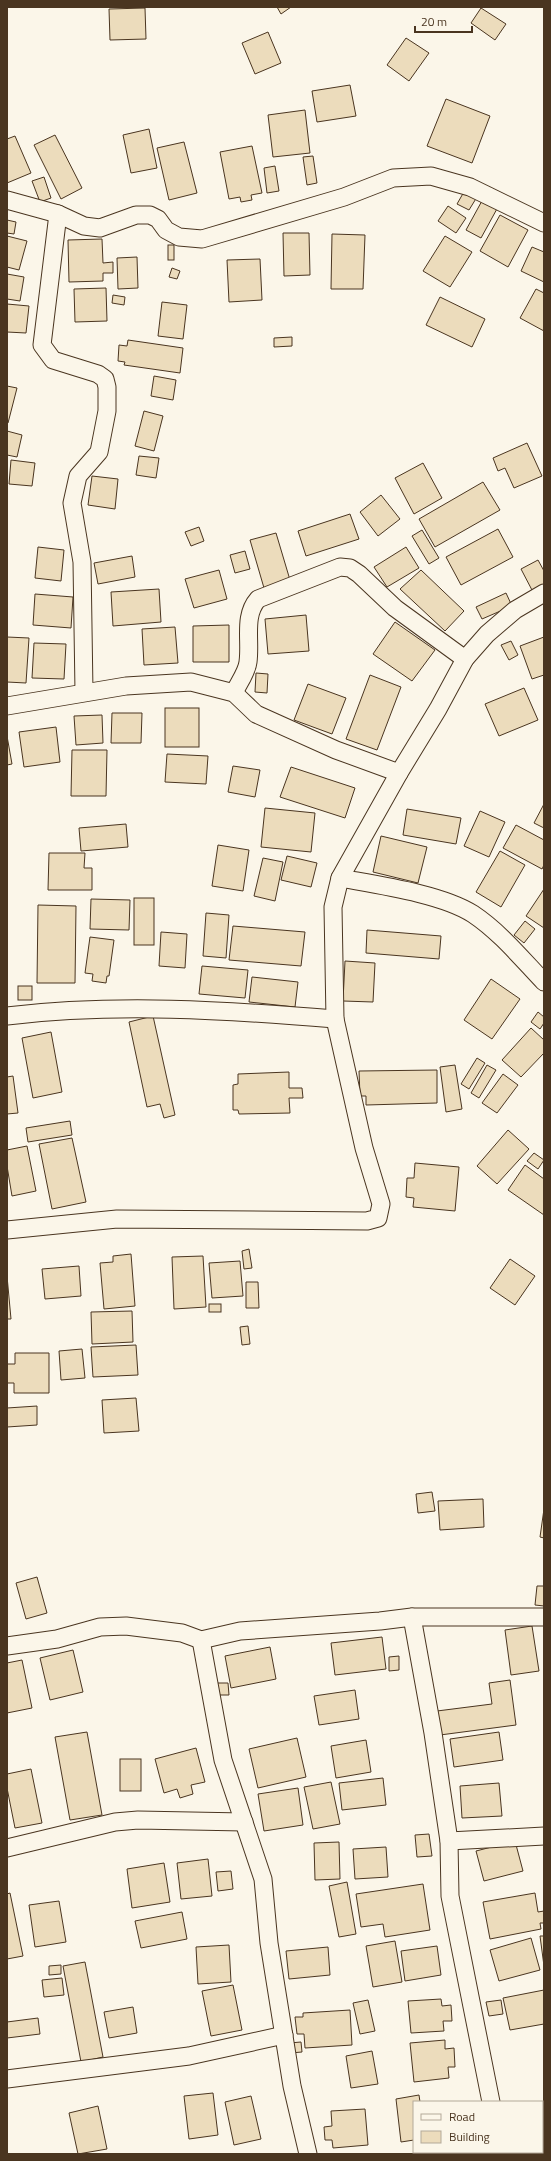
<svg xmlns="http://www.w3.org/2000/svg" width="551" height="2161" font-family="'Titillium Web',sans-serif">
  <style>
    .building { fill: #ecdcbc; stroke: #4a3520 }
    .lines { fill: none; stroke-linecap: round; stroke-linejoin: round }
    .street-casing { stroke: #4a3520; stroke-width: 19 }
    .street { stroke: #fbf6e9; stroke-width: 17 }
  </style>
  <rect width="100%" height="100%" fill="#fbf6e9"/>
  <!-- building -->
  <g class="building">
    <path d="M277,7H291L281,14Z"/>
    <path d="M145,8L146,39L110,40L109,9Z"/>
    <path d="M481,8L506,24L495,40L471,23Z"/>
    <path d="M268,32L281,63L255,74L242,43Z"/>
    <path d="M406,38L429,53L409,81L387,65Z"/>
    <path d="M350,85L356,116L317,122L312,91Z"/>
    <path d="M446,99L490,116L472,163L427,146Z"/>
    <path d="M305,110L310,153L273,157L268,115Z"/>
    <path d="M149,129L157,168L131,173L123,135Z"/>
    <path d="M55,135L82,188L61,199L34,145Z"/>
    <path d="M15,136L31,173L7,183V139Z"/>
    <path d="M184,142L197,193L169,200L157,148Z"/>
    <path d="M252,146L262,193L251,195L252,200L241,202L240,197L229,199L220,152Z"/>
    <path d="M313,156L317,183L307,185L303,157Z"/>
    <path d="M275,166L279,191L267,193L264,168Z"/>
    <path d="M44,177L51,198L40,202L32,181Z"/>
    <path d="M465,190L477,197L469,210L457,204Z"/>
    <path d="M483,199L498,207L481,238L466,230Z"/>
    <path d="M448,206L466,218L456,233L438,221Z"/>
    <path d="M500,215L528,230L508,267L480,251Z"/>
    <path d="M7,220L16,222L14,234L7,233Z"/>
    <path d="M283,233H309L310,275L284,276Z"/>
    <path d="M332,234L365,235L363,289H331Z"/>
    <path d="M7,236L27,241L19,270L7,267Z"/>
    <path d="M445,236L472,252L450,287L423,271Z"/>
    <path d="M102,239L103,263L113,262V273H103V281L69,282L68,240Z"/>
    <rect x="168" y="245" width="6" height="15"/>
    <path d="M532,247L544,252V282L521,271Z"/>
    <path d="M137,257L138,288L118,289L117,258Z"/>
    <path d="M260,259L262,300L229,302L227,260Z"/>
    <path d="M172,268L180,271L177,279L169,277Z"/>
    <path d="M7,274L24,277L20,301L7,299Z"/>
    <path d="M106,288L107,321L75,322L74,289Z"/>
    <path d="M536,289L544,293V331L520,318Z"/>
    <path d="M113,295L125,297L124,305L112,303Z"/>
    <path d="M440,297L485,319L472,347L426,325Z"/>
    <path d="M162,302L187,305L183,339L158,336Z"/>
    <path d="M7,304L29,306L26,333L7,332Z"/>
    <path d="M292,337V346L274,347V338Z"/>
    <path d="M128,340L183,348L180,373L124,365L125,362L118,361L119,345L127,346Z"/>
    <path d="M154,376L176,380L173,400L151,396Z"/>
    <path d="M7,386L17,388L8,423H7Z"/>
    <path d="M144,411L163,416L154,451L135,446Z"/>
    <path d="M7,431L22,435L17,457L7,455Z"/>
    <path d="M527,443L542,476L514,488L505,468L498,471L493,458Z"/>
    <path d="M139,456L159,458L156,478L136,475Z"/>
    <path d="M11,460L35,463L32,486L9,484Z"/>
    <path d="M423,463L442,498L414,514L395,478Z"/>
    <path d="M92,476L118,479L115,509L88,505Z"/>
    <path d="M483,482L500,510L435,547L419,519Z"/>
    <path d="M381,495L400,519L378,536L360,512Z"/>
    <path d="M350,514L359,539L306,556L298,531Z"/>
    <path d="M199,527L204,541L191,546L185,532Z"/>
    <path d="M498,529L513,557L461,585L446,557Z"/>
    <path d="M422,530L439,558L429,564L412,536Z"/>
    <path d="M276,533L290,580L264,588L250,540Z"/>
    <path d="M38,547L64,550L61,581L35,578Z"/>
    <path d="M406,547L419,568L387,587L374,567Z"/>
    <path d="M245,551L250,569L235,573L230,555Z"/>
    <path d="M132,556L135,577L98,584L94,563Z"/>
    <path d="M538,560L544,571V586L533,592L521,569Z"/>
    <path d="M219,570L227,599L194,608L185,579Z"/>
    <path d="M421,570L464,611L445,631L400,589Z"/>
    <path d="M159,589L161,622L113,626L111,592Z"/>
    <path d="M506,593L512,606L482,619L476,607Z"/>
    <path d="M35,594L73,597L71,628L33,625Z"/>
    <path d="M306,615L309,651L268,654L265,619Z"/>
    <path d="M395,622L435,650L412,681L373,654Z"/>
    <path d="M229,625V662H193V626Z"/>
    <path d="M175,627L178,663L144,665L142,629Z"/>
    <path d="M7,637L29,638L26,683L7,682Z"/>
    <path d="M544,637V675L532,679L520,646Z"/>
    <path d="M511,641L518,655L509,660L501,645Z"/>
    <path d="M34,643L66,644L64,679L32,678Z"/>
    <path d="M256,673L268,674L267,693L255,692Z"/>
    <path d="M370,675L401,687L377,750L346,739Z"/>
    <path d="M308,684L346,698L332,734L294,720Z"/>
    <path d="M524,688L538,720L499,736L485,704Z"/>
    <rect x="165" y="708" width="34" height="39"/>
    <path d="M112,713H142L141,743H111Z"/>
    <path d="M102,715L103,743L76,745L74,716Z"/>
    <path d="M56,727L60,762L24,767L19,732Z"/>
    <path d="M7,736L12,764L7,765Z"/>
    <path d="M72,750H107L106,796H71Z"/>
    <path d="M167,754L208,756L206,784L165,782Z"/>
    <path d="M233,766L260,770L255,797L228,792Z"/>
    <path d="M291,767L355,788L345,818L280,797Z"/>
    <path d="M544,804V828L534,823Z"/>
    <path d="M265,808L315,813L311,852L261,847Z"/>
    <path d="M407,809L461,818L456,844L403,835Z"/>
    <path d="M480,811L505,822L489,857L464,846Z"/>
    <path d="M126,824L128,847L81,851L79,828Z"/>
    <path d="M516,825L544,840V865L542,869L503,848Z"/>
    <path d="M381,836L427,847L418,883L373,872Z"/>
    <path d="M218,845L249,850L243,891L212,886Z"/>
    <path d="M500,851L525,865L501,907L476,892Z"/>
    <path d="M49,853H85L84,868H92V890H48Z"/>
    <path d="M287,856L317,863L311,887L281,880Z"/>
    <path d="M263,858L283,862L275,901L254,896Z"/>
    <path d="M544,889V928L526,916Z"/>
    <rect x="134" y="898" width="20" height="47"/>
    <path d="M91,899L130,900L129,930L90,929Z"/>
    <path d="M38,905L76,906L75,983H37Z"/>
    <path d="M206,913L229,915L226,958L203,956Z"/>
    <path d="M525,921L535,929L524,943L514,935Z"/>
    <path d="M233,926L305,932L301,966L229,960Z"/>
    <path d="M367,930L441,936L439,959L366,953Z"/>
    <path d="M161,932L187,934L185,968L159,966Z"/>
    <path d="M90,937L114,940L109,976H107L106,983L92,981L93,974L85,973Z"/>
    <path d="M345,961L375,963L373,1002L343,1001Z"/>
    <path d="M202,966L248,970L245,998L199,994Z"/>
    <path d="M252,977L298,982L295,1007L249,1002Z"/>
    <path d="M491,979L520,999L492,1039L464,1020Z"/>
    <rect x="18" y="986" width="14" height="14"/>
    <path d="M538,1012L544,1017V1023L540,1029L531,1022Z"/>
    <path d="M153,1016L175,1115L164,1118L160,1104L147,1107L129,1022Z"/>
    <path d="M531,1028L544,1040V1053L521,1077L502,1060Z"/>
    <path d="M51,1032L62,1092L33,1098L22,1038Z"/>
    <path d="M477,1058L485,1063L469,1089L461,1084Z"/>
    <path d="M455,1065L462,1109L446,1112L440,1067Z"/>
    <path d="M487,1065L496,1070L479,1098L471,1093Z"/>
    <path d="M437,1070V1103L366,1105V1096H360L359,1071Z"/>
    <path d="M289,1072V1088H302L303,1098H289L290,1113L239,1114L238,1110H233V1085L238,1084V1074Z"/>
    <path d="M503,1074L518,1085L497,1113L482,1103Z"/>
    <path d="M13,1076L18,1113L7,1114V1077Z"/>
    <path d="M70,1121L72,1135L28,1142L26,1128Z"/>
    <path d="M508,1130L529,1149L497,1184L477,1166Z"/>
    <path d="M72,1138L86,1202L52,1209L39,1144Z"/>
    <path d="M27,1146L36,1191L12,1196L7,1166V1150Z"/>
    <path d="M534,1153L544,1160L538,1169L527,1161Z"/>
    <path d="M415,1163L459,1167L455,1211L413,1207L414,1198L406,1197L407,1178H414Z"/>
    <path d="M525,1165L544,1179V1215L508,1190Z"/>
    <path d="M249,1249L252,1268L244,1269L242,1251Z"/>
    <path d="M131,1254L135,1306L104,1309L100,1263L113,1262V1256Z"/>
    <path d="M203,1256L206,1307L174,1309L172,1257Z"/>
    <path d="M510,1259L535,1276L515,1305L490,1288Z"/>
    <path d="M240,1261L243,1296L212,1298L209,1263Z"/>
    <path d="M79,1266L81,1296L45,1299L42,1269Z"/>
    <path d="M7,1276L11,1319H7Z"/>
    <path d="M246,1282H258L259,1308H246Z"/>
    <rect x="209" y="1304" width="12" height="8"/>
    <path d="M132,1311L133,1342L92,1344L91,1312Z"/>
    <path d="M248,1326L250,1344L242,1345L240,1327Z"/>
    <path d="M136,1345L138,1375L93,1377L91,1347Z"/>
    <path d="M82,1349L85,1378L61,1380L59,1351Z"/>
    <path d="M15,1353H49V1393H14V1383H7V1364H15Z"/>
    <path d="M136,1398L139,1431L104,1433L102,1400Z"/>
    <path d="M37,1406V1425L7,1427V1408Z"/>
    <path d="M432,1492L435,1511L418,1513L416,1494Z"/>
    <path d="M483,1499L484,1527L440,1530L438,1501Z"/>
    <path d="M544,1509V1538L540,1537Z"/>
    <path d="M37,1577L47,1613L26,1619L16,1583Z"/>
    <path d="M537,1586H544V1606L535,1605Z"/>
    <path d="M532,1626L539,1671L511,1675L505,1630Z"/>
    <path d="M382,1637L386,1669L335,1675L331,1643Z"/>
    <path d="M270,1647L276,1679L231,1688L225,1656Z"/>
    <path d="M73,1650L83,1692L50,1700L40,1658Z"/>
    <path d="M399,1656V1670L389,1671V1657Z"/>
    <path d="M22,1660L32,1708L7,1713V1663Z"/>
    <path d="M510,1680L516,1725L440,1735L437,1711L492,1704L489,1683Z"/>
    <path d="M217,1683H228L229,1695H217Z"/>
    <path d="M355,1690L359,1719L319,1725L314,1696Z"/>
    <path d="M87,1732L102,1815L70,1820L55,1737Z"/>
    <path d="M499,1732L503,1760L454,1767L450,1739Z"/>
    <path d="M297,1738L306,1777L258,1788L249,1749Z"/>
    <path d="M366,1740L371,1772L336,1778L331,1746Z"/>
    <path d="M196,1748L205,1782L191,1785L193,1794L180,1798L177,1789L164,1793L155,1759Z"/>
    <rect x="120" y="1759" width="21" height="32"/>
    <path d="M31,1769L42,1823L15,1828L7,1788V1774Z"/>
    <path d="M383,1778L386,1805L342,1810L339,1783Z"/>
    <path d="M331,1782L340,1824L313,1829L304,1787Z"/>
    <path d="M499,1783L502,1816L462,1818L460,1786Z"/>
    <path d="M298,1788L303,1825L264,1831L258,1794Z"/>
    <path d="M429,1834L432,1856L417,1857L415,1835Z"/>
    <path d="M515,1841L523,1871L484,1881L476,1851Z"/>
    <path d="M339,1842L340,1879L315,1880L314,1843Z"/>
    <path d="M386,1847L388,1877L355,1879L353,1849Z"/>
    <path d="M208,1859L212,1896L181,1899L177,1863Z"/>
    <path d="M164,1863L170,1902L132,1908L127,1869Z"/>
    <path d="M231,1871L233,1889L218,1891L216,1872Z"/>
    <path d="M347,1882L356,1934L339,1937L329,1886Z"/>
    <path d="M423,1884L430,1930L385,1937L383,1924L361,1927L356,1894Z"/>
    <path d="M10,1893L23,1956L7,1959V1894Z"/>
    <path d="M535,1893L538,1912L544,1911V1923H540L541,1929L490,1939L483,1902Z"/>
    <path d="M59,1901L66,1942L35,1947L29,1905Z"/>
    <path d="M182,1912L187,1939L141,1948L135,1921Z"/>
    <path d="M540,1936H544V1966Z"/>
    <path d="M531,1938L540,1970L499,1981L490,1950Z"/>
    <path d="M395,1941L402,1982L373,1987L366,1946Z"/>
    <path d="M229,1945L231,1982L198,1984L196,1947Z"/>
    <path d="M437,1946L441,1975L405,1981L401,1951Z"/>
    <path d="M328,1947L330,1975L289,1979L286,1951Z"/>
    <path d="M85,1962L103,2057L81,2062L63,1966Z"/>
    <path d="M61,1965V1974L49,1975V1966Z"/>
    <path d="M62,1978L64,1995L44,1997L42,1980Z"/>
    <path d="M233,1985L242,2030L211,2036L202,1991Z"/>
    <path d="M544,1990V2024L510,2030L503,1998Z"/>
    <path d="M441,1999L442,2006L451,2005L452,2021H443L444,2031L411,2033L408,2001Z"/>
    <path d="M368,2000L375,2031L360,2034L353,2003Z"/>
    <path d="M501,2000L503,2014L489,2016L486,2002Z"/>
    <path d="M133,2007L137,2033L109,2038L104,2012Z"/>
    <path d="M350,2010L352,2045L305,2048L304,2034H297L295,2017H303V2013Z"/>
    <path d="M38,2018L40,2034L7,2038V2022Z"/>
    <path d="M445,2040V2049L454,2048L455,2067H448L449,2078L414,2082L410,2043Z"/>
    <path d="M301,2042L302,2052L290,2053L289,2043Z"/>
    <path d="M372,2051L378,2084L351,2088L346,2056Z"/>
    <path d="M213,2093L218,2135L189,2139L184,2096Z"/>
    <path d="M419,2095L420,2102H414V2140L401,2142L396,2099Z"/>
    <path d="M251,2096L261,2139L234,2145L225,2102Z"/>
    <path d="M98,2106L107,2149L78,2154L69,2113Z"/>
    <path d="M365,2109L368,2145L333,2148L332,2140H325L324,2127L332,2126L331,2111Z"/>
  </g>
  <g class="lines">
    <!-- street casing -->
    <g class="street-casing">
      <g id="street">
        <path d="M7,200L58,214L84,226L100,228L136,215H150L158,219L166,230L179,237L202,239L344,197L393,178L431,176L470,187L544,223"/>
        <path d="M58,214L42,345L53,360L98,374L105,379L107,387V411L99,452L78,476L72,503L82,562L84,692"/>
        <path d="M234,693C238,684 247,672 248,662C251,640 243,616 258,599L340,567L350,568L359,574L395,608L465,659"/>
        <path d="M7,706L126,686L191,682L234,693L256,714L336,750L399,773L438,709L465,659L487,634L515,610L544,593"/>
        <path d="M340,878C378,885 442,894 473,914C500,932 522,959 544,982"/>
        <path d="M7,1016C116,1003 226,1010 335,1019"/>
        <path d="M7,1230L117,1219L367,1221L378,1218L381,1204L364,1148L335,1019L333,907L340,878L399,773"/>
        <path d="M412,1617L433,1733L449,1841L450,1896L491,2102"/>
        <path d="M201,1640L223,1760L263,1879L269,1943L292,2086L308,2154"/>
        <path d="M7,1646L57,1639L100,1627L126,1626L182,1633L201,1640L240,1631L380,1621L412,1617H544"/>
        <path d="M449,1841L544,1836"/>
        <path d="M7,1848L115,1822L138,1820L244,1822"/>
        <path d="M7,2079L189,2056L284,2035"/>
        <path d="M507,2152L508,2154"/>
      </g>
    </g>
    <!-- street -->
    <use href="#street" class="street"/>
  </g>
  <!-- border -->
  <rect width="551" height="2161" fill="none" stroke="#4a3520" stroke-width="16"/>
  <!-- legend -->
  <rect x="413" y="2101" width="130" height="52" fill="#fbf6e9" stroke="#b4a999"/>
  <rect x="421" y="2114" width="20" height="6" fill="#fbf6e9" stroke="#b4a999"/>
  <text x="449" y="2121" font-size="12" fill="#4a3520">Road</text>
  <rect x="421" y="2131" width="20" height="12" fill="#ecdcbc" stroke="#b4a999"/>
  <text x="449" y="2141" font-size="12" fill="#4a3520">Building</text>
  <!-- scale -->
  <path d="M415 26v6h57v-6" fill="none" stroke="#4a3520" stroke-width="2"/>
  <text x="421" y="26" font-size="12" fill="#4a3520" stroke="#fbf6e9" stroke-width="3" paint-order="stroke">20 m</text>
</svg>
